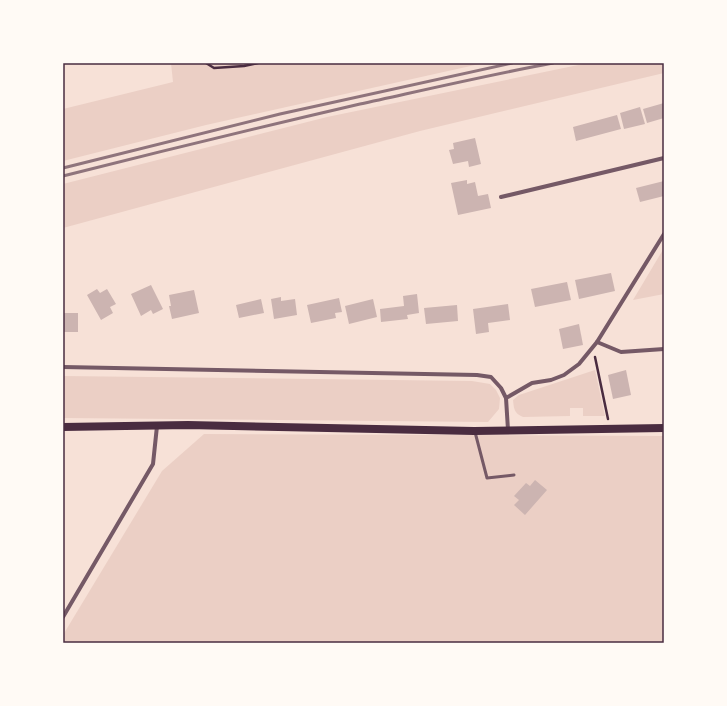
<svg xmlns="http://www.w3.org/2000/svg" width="727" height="706" font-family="'Work Sans',sans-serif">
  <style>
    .green { fill: #ebcfc5 }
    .building { fill: #ccb4b1 }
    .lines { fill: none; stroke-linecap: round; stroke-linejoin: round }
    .path { stroke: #4a2c40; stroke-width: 2.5 }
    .service { stroke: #755966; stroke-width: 3 }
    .minor { stroke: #755966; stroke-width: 4 }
    .secondary { stroke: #4a2c40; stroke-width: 8 }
    .rail { stroke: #8f747c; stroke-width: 3 }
    .neatline { fill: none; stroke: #4a2c40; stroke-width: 1.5 }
  </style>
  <rect width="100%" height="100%" fill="#f7e1d7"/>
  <!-- green -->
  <g class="green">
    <path d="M171,63H484L206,125L63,161V109L173,82Z"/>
    <path d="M588,63H664V73L420,131L63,228V184L327,117Z"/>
    <path d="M664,248V294L633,300Z"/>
    <path d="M595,370L605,416H583V408H570V416L523,417C514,413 514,409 513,400L519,395Z"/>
    <path d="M63,376L472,381L490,384L496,390L500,398L499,409L488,422L63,418Z"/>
    <path d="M204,434L664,436V643H63V635L162,471Z"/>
  </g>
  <!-- building -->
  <g class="building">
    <path d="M664,103V118L647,123L643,109Z"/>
    <path d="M640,107L645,124L624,129L620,113Z"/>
    <path d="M617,115L621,129L576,141L573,127Z"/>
    <path d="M475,138L481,164L469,167L468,161L453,164L449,150L454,149L453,143Z"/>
    <path d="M467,180V184L475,182L478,196L488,194L491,208L458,215L451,183Z"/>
    <path d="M664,181V196L640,202L636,188Z"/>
    <path d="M611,273L615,291L579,299L575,280Z"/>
    <path d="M567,282L571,300L535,307L531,289Z"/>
    <path d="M151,285L163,309L153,314L151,310L141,316L131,294Z"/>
    <path d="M97,289L100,293L107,289L116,304L110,307L113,313L101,320L87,295Z"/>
    <path d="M194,290L199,313L172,319L169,306H171L169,295Z"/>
    <path d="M417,294L419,313L407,315L408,319L381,322L380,309L404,306L403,296Z"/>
    <path d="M281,297V301L295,299L297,315L274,319L271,299Z"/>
    <path d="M339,298L342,312L335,313L336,318L311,323L307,305Z"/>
    <path d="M261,299L264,313L239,318L236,305Z"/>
    <path d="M373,299L377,317L349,324L345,306Z"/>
    <path d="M508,304L510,320L488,323L489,332L476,334L473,309Z"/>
    <path d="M457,305L458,321L426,324L424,308Z"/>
    <rect x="63" y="313" width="15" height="19"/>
    <path d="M579,324L583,345L563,349L559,329Z"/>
    <path d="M626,370L631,395L613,399L608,375Z"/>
    <path d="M535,480L547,490L525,515L514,505L519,500L514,496L526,483L530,486Z"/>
  </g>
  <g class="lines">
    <!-- path -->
    <g class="path">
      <path d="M206,63L214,68L244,66L258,63"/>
      <path d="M595,357L608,419"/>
    </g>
    <!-- service -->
    <path class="service" d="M475,432L487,478L514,475"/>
    <!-- minor -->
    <g class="minor">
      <path d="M501,197L664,158"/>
      <path d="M597,342L621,352L664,349"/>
      <path d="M63,367L477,375L491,377L501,388L506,398L508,430"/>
      <path d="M506,398L532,383L551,380L564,375L579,364L597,342L664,234"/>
      <path d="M63,617L153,464L157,426"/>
    </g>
    <!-- secondary -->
    <path class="secondary" d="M63,427L188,425L474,431L664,428"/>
    <!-- rail -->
    <g class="rail">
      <path d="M63,168L280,114L512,63"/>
      <path d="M63,176C162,151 261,127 360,104C424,90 488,75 553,63"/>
    </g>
  </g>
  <!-- border -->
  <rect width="727" height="706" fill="none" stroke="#fffaf5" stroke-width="128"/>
  <rect x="64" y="64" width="599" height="578" class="neatline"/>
</svg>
